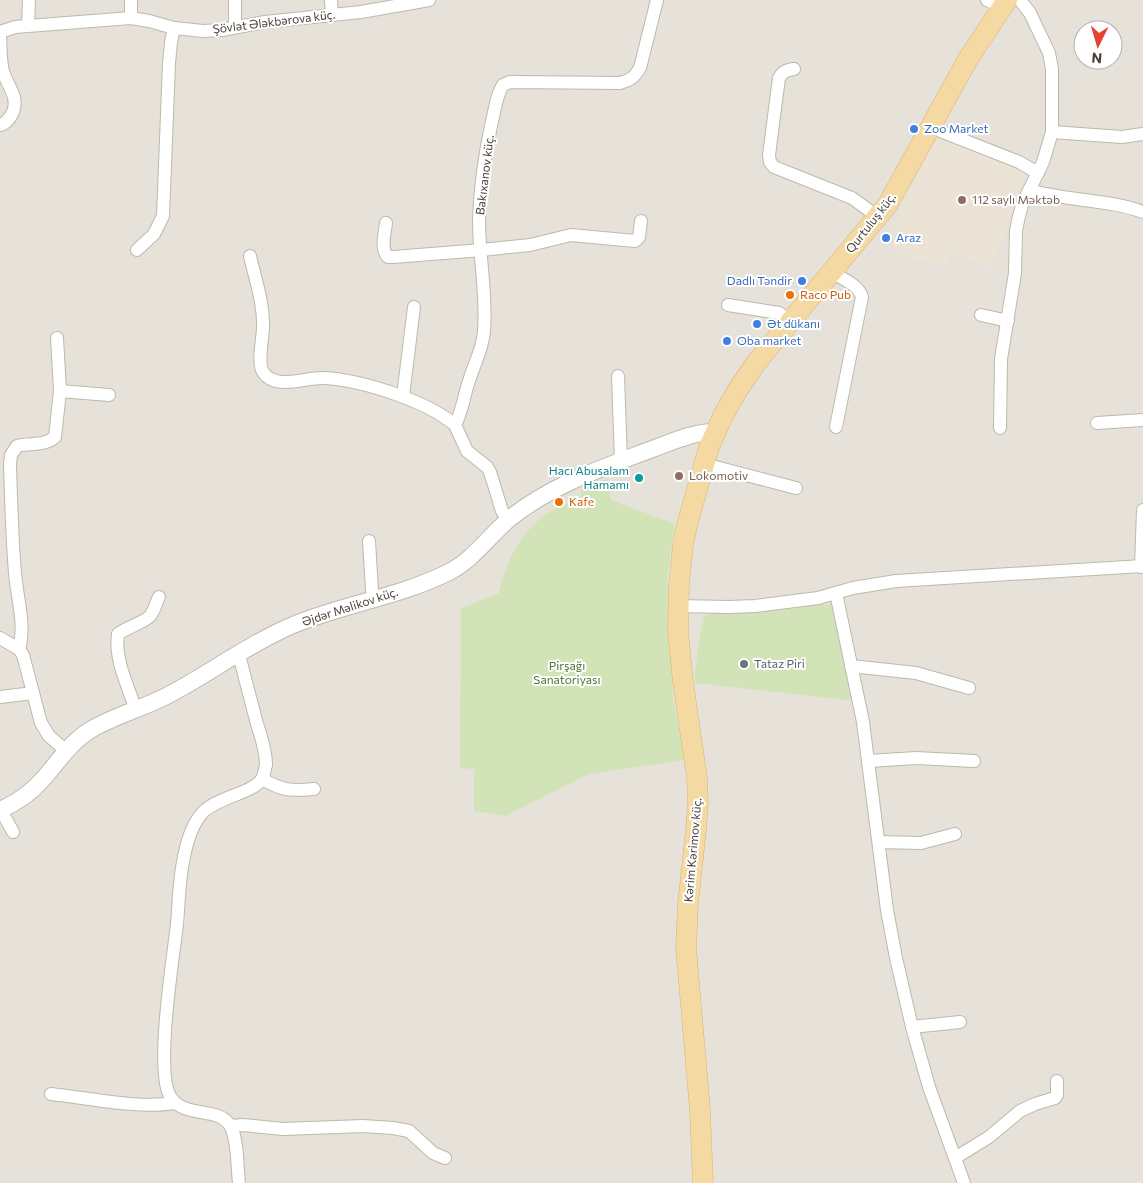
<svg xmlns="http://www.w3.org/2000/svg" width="1143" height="1183" font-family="Commissioner,sans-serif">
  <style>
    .residential { fill: #e7e2d9; fill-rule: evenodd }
    .education { fill: #ebe4d6 }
    .green { fill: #d2e3b8 }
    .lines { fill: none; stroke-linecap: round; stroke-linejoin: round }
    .minor-casing { stroke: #beb8ae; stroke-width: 14 }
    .tertiary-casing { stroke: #beb8ae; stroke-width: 18 }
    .primary-casing { stroke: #d8b574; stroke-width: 21 }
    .minor { stroke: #fff; stroke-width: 12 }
    .tertiary { stroke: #fff; stroke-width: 16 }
    .primary { stroke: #f4d9a3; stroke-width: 20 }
    .shop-dot { fill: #3f7fe0; stroke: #fff; stroke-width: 2 }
    .education-dot { fill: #8d6e63; stroke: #fff; stroke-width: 2 }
    .food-dot { fill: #e8710a; stroke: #fff; stroke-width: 2 }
    .culture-dot { fill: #0f9aa8; stroke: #fff; stroke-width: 2 }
    .worship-dot { fill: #6b7280; stroke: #fff; stroke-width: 2 }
    .labels { text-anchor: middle; stroke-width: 4; stroke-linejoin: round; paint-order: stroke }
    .street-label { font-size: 12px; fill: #474139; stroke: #fff }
    .shop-label { font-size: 12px; fill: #366cbe; stroke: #fff; text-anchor: start }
    .education-label { font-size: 12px; fill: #785e54; stroke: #fff; text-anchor: start }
    .food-label { font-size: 12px; fill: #c56008; stroke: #fff; text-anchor: start }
    .culture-label { font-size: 12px; fill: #0d838f; stroke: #fff; text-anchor: end }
    .worship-label { font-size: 12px; fill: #5b616d; stroke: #fff; text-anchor: start }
    .park-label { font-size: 12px; fill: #4e7332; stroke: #fff }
  </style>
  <rect width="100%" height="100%" fill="#f4f0eb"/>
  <!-- residential -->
  <path class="residential" d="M0,0H1143V1183H0ZM1083,30H1113V60H1083Z"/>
  <!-- education -->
  <path class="education" d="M938,136L1029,174L989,268L952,252L946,267L893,252L901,230L894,226L929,152Z"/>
  <!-- green -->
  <g class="green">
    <path d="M608,478L611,500L675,524L667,578L673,699L685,760L589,774L505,816L474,811V769L460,768L461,608L499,593C507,559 521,529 553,510C561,505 572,502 581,498V490Z"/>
    <path d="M831,604L855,701L694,683L698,648L704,616L712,613Z"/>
  </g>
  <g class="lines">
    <!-- minor casing -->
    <g class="minor-casing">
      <g id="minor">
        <path d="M131,0V18"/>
        <path d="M331,0L332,15"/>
        <path d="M987,0L1002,7"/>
        <path d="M28,25L29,0"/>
        <path d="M235,27V0"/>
        <path d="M0,32L15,27L131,18L149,21L174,28L203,31L222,30L265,22L361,12L429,0"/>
        <path d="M0,37C1,48 0,60 3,71C7,86 19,96 13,112C10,118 7,123 0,125"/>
        <path d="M794,69C787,70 783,71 779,78L769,155L770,162L774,167L852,198L878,217"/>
        <path d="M930,127L1019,162L1038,173"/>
        <path d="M1052,132L1122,137L1143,134"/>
        <path d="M1029,190C1066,201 1107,199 1143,212"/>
        <path d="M386,223C385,233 380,249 388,257H393L482,250L530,245L571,235L635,241L639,237L641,221"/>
        <path d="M137,250L154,234L163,216L169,63L171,42L174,28"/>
        <path d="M250,256C255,279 264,303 263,327C263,338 257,363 263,372C275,391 306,377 324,378C362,380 427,401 455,425"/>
        <path d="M831,272C841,278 859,285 862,297L836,427"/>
        <path d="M728,305L779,313L791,321"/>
        <path d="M981,315L1008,321"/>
        <path d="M618,376L621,461"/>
        <path d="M60,391L109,395"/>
        <path d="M403,396L414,307"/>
        <path d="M1097,423L1143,420"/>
        <path d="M1000,428L1001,359L1015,273L1016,231L1019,216L1022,205L1043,162L1052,132V69L1049,53L1030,13L1020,0"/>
        <path d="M704,464L796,488"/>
        <path d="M508,520L502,511L490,472L487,467L467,451L455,425C463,410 464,394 470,378C475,362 483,348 484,331C487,294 479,257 479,220C480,187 485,153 492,121C495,110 496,95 503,85L510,82L620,83C630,80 634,78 640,68L657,0"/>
        <path d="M369,541L372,590L374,600"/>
        <path d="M1141,567L1143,510"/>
        <path d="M836,593L863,722L887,910L896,958L912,1027L929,1087L964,1183"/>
        <path d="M678,606L729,607L755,606L818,598L853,588L896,581L1143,566"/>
        <path d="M0,638L19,649L23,655L41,723L49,736L65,750"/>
        <path d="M19,649C26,624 17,599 15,573C12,537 11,500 10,464L11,455L17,446C30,443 45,446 55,437L60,391L57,338"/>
        <path d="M851,666L916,673L969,688"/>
        <path d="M0,697L33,693"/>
        <path d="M136,710C128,686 114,659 118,634C127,627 145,622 150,616C154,611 156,603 159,597"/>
        <path d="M869,761L916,758L974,761"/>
        <path d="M262,779C283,791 291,791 314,789"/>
        <path d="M1,810L13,832"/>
        <path d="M879,842L921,843L955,834"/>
        <path d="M912,1027L960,1022"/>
        <path d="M51,1094C88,1098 139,1109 174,1103"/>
        <path d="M231,1126L243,1125L283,1129L363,1126L393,1128L409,1131L433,1153L445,1158"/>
        <path d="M955,1158L989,1137L1020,1111L1035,1104L1055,1098L1057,1095V1081"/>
        <path d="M239,1183C237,1167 238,1141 231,1127C220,1105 184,1120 170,1096C155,1070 173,959 177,924C179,902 179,878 184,857C187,841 192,824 203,812C218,797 253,793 262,779C264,776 265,768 266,765C266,752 261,736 257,724C251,701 245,678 239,655"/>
      </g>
    </g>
    <!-- tertiary casing -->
    <g class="tertiary-casing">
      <path id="tertiary" d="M0,810C16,803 32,792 43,779C59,761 70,742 92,729C118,714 148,707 174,692C214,670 251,643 293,625C344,604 399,597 449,572C473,560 488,537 508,520C550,485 605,467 655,448C674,441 694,432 714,432"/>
    </g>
    <!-- primary casing -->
    <g class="primary-casing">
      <path id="primary" d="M703,1183L700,1110L686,948L688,904L696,830L698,803L697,778L683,682L678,631L679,584L683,545L687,525L709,447L723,416L737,391L756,363L888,204L968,59L1007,0"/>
    </g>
    <!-- minor -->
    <use href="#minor" class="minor"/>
    <!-- tertiary -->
    <use href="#tertiary" class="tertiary"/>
    <!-- primary -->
    <use href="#primary" class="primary"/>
  </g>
  <!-- markers -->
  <g class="shop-dot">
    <circle cx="914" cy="129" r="5"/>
    <circle cx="886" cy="238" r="5"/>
    <circle cx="802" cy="281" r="5"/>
    <circle cx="757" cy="324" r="5"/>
    <circle cx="727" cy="341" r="5"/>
  </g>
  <g class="education-dot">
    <circle cx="962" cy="200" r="5"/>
    <circle cx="679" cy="476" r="5"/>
  </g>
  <g class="food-dot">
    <circle cx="790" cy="295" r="5"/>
    <circle cx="559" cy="502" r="5"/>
  </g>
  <circle class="culture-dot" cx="639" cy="478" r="5"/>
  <circle class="worship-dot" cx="744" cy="664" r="5"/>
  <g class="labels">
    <!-- street labels -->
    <g class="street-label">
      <text transform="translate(274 22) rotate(-7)" y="4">Şövlət Ələkbərova küç.</text>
      <text transform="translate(485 175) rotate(-83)" y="4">Bakıxanov küç.</text>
      <text transform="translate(871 223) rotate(-52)" y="4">Qurtuluş küç.</text>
      <text transform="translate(350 607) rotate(-18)" y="4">Əjdər Məlikov küç.</text>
      <text transform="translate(693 850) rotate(-85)" y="4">Kərim Kərimov küç.</text>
    </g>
    <!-- shop labels -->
    <g class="shop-label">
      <text x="924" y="133">Zoo Market</text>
      <text x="896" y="242">Araz</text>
      <text x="792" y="285" text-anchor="end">Dadlı Təndir</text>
      <text x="767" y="328">Ət dükanı</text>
      <text x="737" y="345">Oba market</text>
    </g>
    <!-- education labels -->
    <g class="education-label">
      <text x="972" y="204">112 saylı Məktəb</text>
      <text x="689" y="480">Lokomotiv</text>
    </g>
    <!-- food labels -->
    <g class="food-label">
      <text x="800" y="299">Raco Pub</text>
      <text x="569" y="506">Kafe</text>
    </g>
    <!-- culture labels -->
    <g class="culture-label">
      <text x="629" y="475">Hacı Abusalam<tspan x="629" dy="14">Hamamı</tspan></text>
    </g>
    <!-- worship labels -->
    <g class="worship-label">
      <text x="754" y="668">Tataz Piri</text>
    </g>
    <!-- park labels -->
    <g class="park-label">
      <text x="567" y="670">Pirşağı<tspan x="567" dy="14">Sanatoriyası</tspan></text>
    </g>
  </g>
  <!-- north arrow -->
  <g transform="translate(1098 45) rotate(185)"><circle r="24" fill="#ffffff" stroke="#b5b3b0"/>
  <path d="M0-4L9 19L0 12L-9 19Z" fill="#e44331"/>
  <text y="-8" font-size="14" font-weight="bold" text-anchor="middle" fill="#474139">N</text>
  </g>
</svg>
